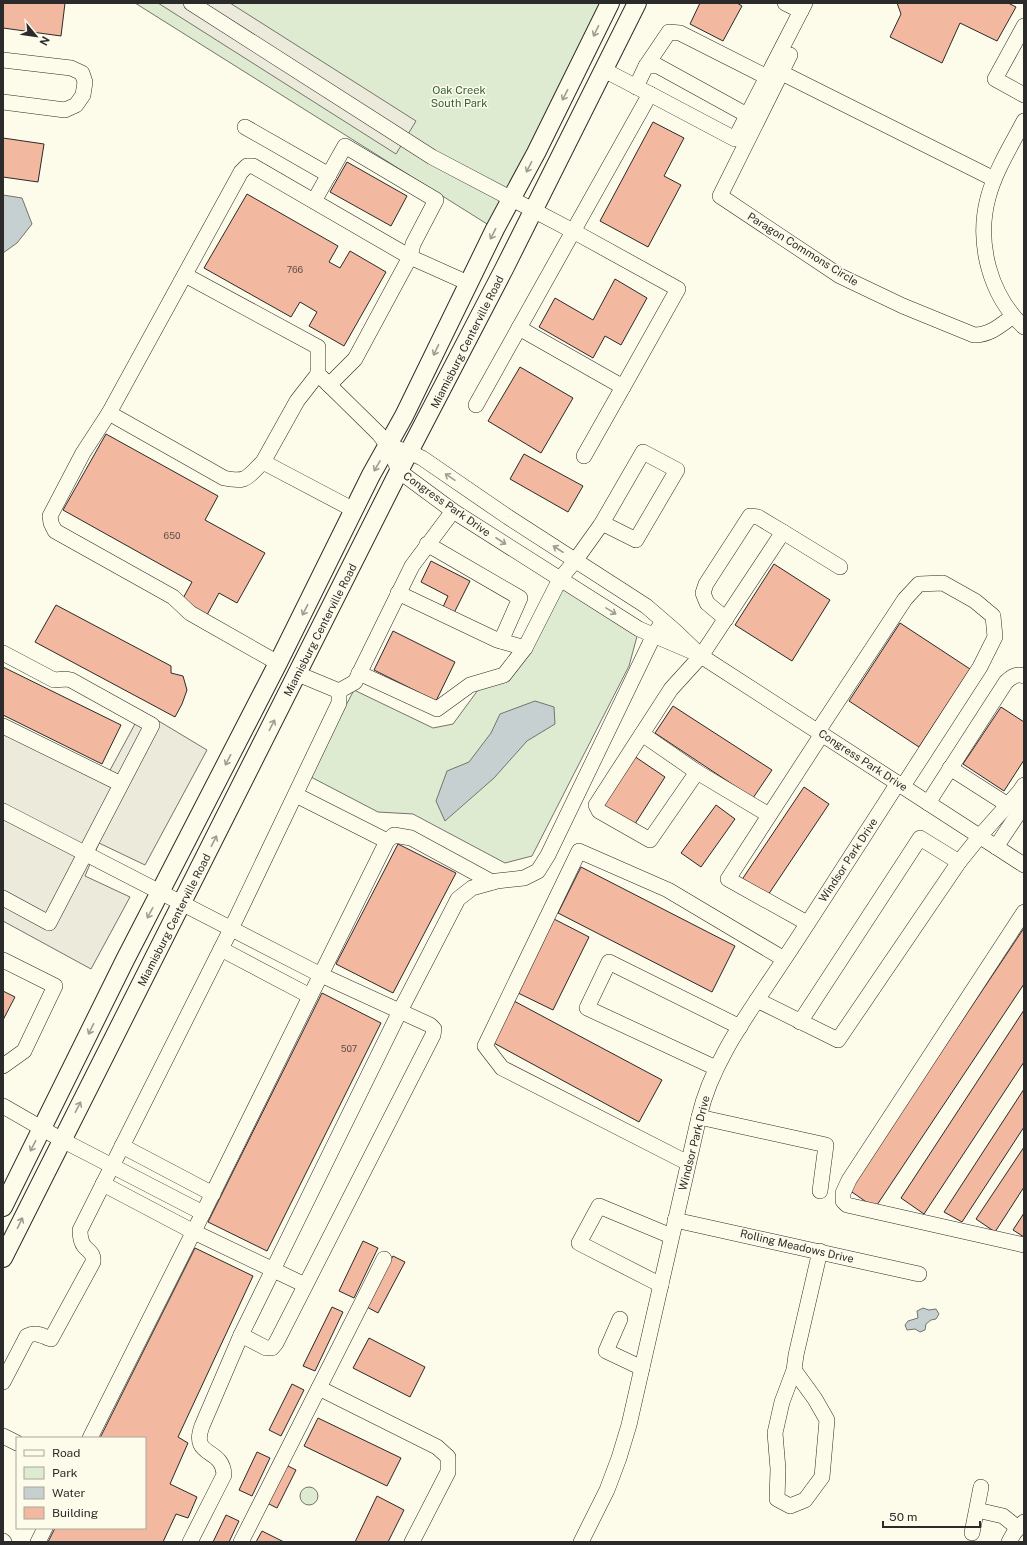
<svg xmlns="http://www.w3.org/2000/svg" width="1027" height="1545" font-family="'Public Sans',sans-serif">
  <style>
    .green { fill: #deebd1; stroke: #74746e }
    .parking { fill: #eceadb; stroke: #74746e }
    .water { fill: #c7d0d0; stroke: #74746e }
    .building { fill: #f2b8a0; stroke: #2b2b2b }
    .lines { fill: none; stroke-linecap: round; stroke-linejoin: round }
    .minor-casing { stroke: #2b2b2b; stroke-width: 16 }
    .major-casing { stroke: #2b2b2b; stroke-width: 20 }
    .minor { stroke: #fdfbea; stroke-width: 15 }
    .major { stroke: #fdfbea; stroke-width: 18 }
    .oneway { stroke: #9e9d94 }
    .labels { text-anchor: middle; stroke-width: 3; stroke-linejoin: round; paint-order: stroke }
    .number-label { font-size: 9px; fill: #5d4e48 }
    .park-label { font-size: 11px; fill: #34623c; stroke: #fdfbea }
    .street-label { font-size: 11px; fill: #2b2b2b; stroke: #fdfbea }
  </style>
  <rect width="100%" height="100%" fill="#fdfbea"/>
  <!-- green -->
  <g class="green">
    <path d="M135,3H610L495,229Z"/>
    <path d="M560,579L639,629L629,666L532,856L505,863L413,814L378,812L309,776L354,690L433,728L453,724L478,690L508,680Z"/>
    <circle cx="309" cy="1496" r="9"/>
  </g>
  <!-- parking -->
  <g class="parking">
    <path d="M158,3H230L416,121L396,154Z"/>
    <path d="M142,711L207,750L145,865L99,843L85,876L130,897L91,969L3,921V720L109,772Z"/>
  </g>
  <!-- water -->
  <g class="water">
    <path d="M3,195L22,198L32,224L17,243L3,253Z"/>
    <path d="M535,701L554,707L555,724L527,741L494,778L445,821L436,801L447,771L469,762L491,733L500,714Z"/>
    <path d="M923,1308L929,1310L936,1309L939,1314L936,1319L931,1320L926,1324L925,1330L920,1332L915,1329L907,1330L905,1325L908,1321L918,1318L917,1311Z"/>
  </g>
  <!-- building -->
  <g class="building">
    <path d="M3,3H65L61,36L3,28Z"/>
    <path d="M700,3H737L742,6L723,41L690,24Z"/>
    <path d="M897,3H1008L1016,7L997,41L960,23L942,63L890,37L901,14Z"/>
    <path d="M653,122L684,138L664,176L681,185L648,247L600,221Z"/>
    <path d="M3,138L44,144L38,182L3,177Z"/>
    <path d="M347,162L407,196L391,226L330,192Z"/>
    <path d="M247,194L338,246L329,262L340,268L350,251L386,272L344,346L309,326L317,312L300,302L291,317L204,268Z"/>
    <path d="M615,279L647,298L621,345L605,336L593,358L539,327L555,298L593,320Z"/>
    <path d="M520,367L573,398L541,453L488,421Z"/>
    <path d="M106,434L218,496L205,520L265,553L237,603L219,593L207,615L182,600L192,582L63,510Z"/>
    <path d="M524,454L583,486L568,512L510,479Z"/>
    <path d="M431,561L470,581L454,613L443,607L448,596L421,582Z"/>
    <path d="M774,564L830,600L792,661L735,625Z"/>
    <path d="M56,605L171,666V673L183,676L187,690L182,704L175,717L35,642Z"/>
    <path d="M900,623L970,669L919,747L849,701Z"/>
    <path d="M393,631L455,662L436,701L374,670Z"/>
    <path d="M3,667L121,725L102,764L3,715Z"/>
    <path d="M673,706L772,770L753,798L655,733Z"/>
    <path d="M1001,707L1024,722V760L1004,791L963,764Z"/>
    <path d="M634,756L665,777L633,827L602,807Z"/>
    <path d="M804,787L829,804L766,898L741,881Z"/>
    <path d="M716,805L735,819L701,867L681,853Z"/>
    <path d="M398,844L456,873L393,993L336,964Z"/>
    <path d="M581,867L735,946L712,992L558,913Z"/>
    <path d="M554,919L589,937L553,1010L518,993Z"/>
    <path d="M1024,928V984L875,1208L849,1190Z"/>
    <path d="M3,991L15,997L3,1020Z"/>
    <path d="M322,993L381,1023L267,1251L208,1222Z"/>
    <path d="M514,1001L662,1080L639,1122L492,1042Z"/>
    <path d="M1024,1010V1062L924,1214L901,1198Z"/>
    <path d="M1024,1089V1127L962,1222L944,1212Z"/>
    <path d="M1024,1147V1187L995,1232L976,1219Z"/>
    <path d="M1024,1213V1237L1013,1230Z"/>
    <path d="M363,1241L378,1248L354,1298L339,1291Z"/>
    <path d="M195,1248L253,1276L178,1437L188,1443L170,1484L197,1497L188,1518L176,1514L163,1542H48L55,1528H145V1438H100Z"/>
    <path d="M393,1256L405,1262L378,1313L367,1307Z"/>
    <path d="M332,1307L343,1312L315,1371L303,1366Z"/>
    <path d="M369,1338L425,1367L410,1397L353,1368Z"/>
    <path d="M292,1384L304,1390L281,1436L269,1430Z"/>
    <path d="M318,1418L401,1458L387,1486L304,1446Z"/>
    <path d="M257,1452L270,1458L252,1496L239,1490Z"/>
    <path d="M284,1464L296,1470L277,1508L265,1502Z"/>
    <path d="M377,1496L404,1510L388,1542H355Z"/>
    <path d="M226,1515L239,1521L229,1542H213Z"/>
    <path d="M262,1531L284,1542H256Z"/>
  </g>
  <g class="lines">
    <!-- minor casing -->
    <g class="minor-casing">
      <g id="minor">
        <path d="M191,3L432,157L573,231L678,289L623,387L519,328L650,94L604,70"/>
        <path d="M785,3L801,11"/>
        <path d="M1024,26L995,79L1024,95"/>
        <path d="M790,55L720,196L840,276L903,306L974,335C990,335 1001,325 1013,316"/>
        <path d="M3,60L71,68L82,73L85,82L83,95L76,105L65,110L3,102"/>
        <path d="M646,66L669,32L680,33L767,77"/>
        <path d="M782,73L994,179"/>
        <path d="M636,87L646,66H658L747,115"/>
        <path d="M650,94L735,139L805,3"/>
        <path d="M1024,121C1011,146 995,171 988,198C976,243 990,296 1024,327"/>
        <path d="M245,127L329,175"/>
        <path d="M314,201L345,146L436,200L413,244L410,257L355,359L329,385"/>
        <path d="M185,275L318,347V374L379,434L388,446L399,471L453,511L639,629L693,652"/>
        <path d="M476,405L519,328"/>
        <path d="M109,413L224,478C248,483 247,477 263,462L354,510"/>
        <path d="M388,446L409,452L422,458L508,517L646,606L675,631L701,656L1024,865"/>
        <path d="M584,456L623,387"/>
        <path d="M263,462L297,401L318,374"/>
        <path d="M427,544L520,598L501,641"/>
        <path d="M398,593L497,640L525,648"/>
        <path d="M726,619L707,603L703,593L706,584L750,516L758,517L783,532"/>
        <path d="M3,653L54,680L66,679L71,680L152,725L49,923L3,898"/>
        <path d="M278,663L190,613L173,597L55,531L51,523L50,516L83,453L109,413L241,172L247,166H253L410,257L468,283"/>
        <path d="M359,673L437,709L470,685L504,675L525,648L560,579L575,561L600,526L602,523L643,452L677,470L636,540L602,523"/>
        <path d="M298,674L339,691L355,682L412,566L453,511"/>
        <path d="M3,726L121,784"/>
        <path d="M818,731L905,599L919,584L943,583L975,601L993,616L995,637L980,667L903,786"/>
        <path d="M642,734L697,772"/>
        <path d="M950,768L1008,805"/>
        <path d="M296,795L387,841"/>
        <path d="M928,803L1006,682C1011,677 1017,673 1024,676"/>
        <path d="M3,811L321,975L430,1025L434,1029L433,1035L276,1343L272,1348H266L241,1335"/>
        <path d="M769,815L697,772L650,840L599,811L596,805L671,689L701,656L783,532L840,567"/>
        <path d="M996,847L1024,805"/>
        <path d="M1024,912L849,1180L843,1193V1201L847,1205L1024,1245"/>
        <path d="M807,923L728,879L822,734"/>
        <path d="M221,949L310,996"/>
        <path d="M3,960L55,986L24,1051L3,1066"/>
        <path d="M757,1000L838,1040L959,862L980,836L1020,791L1024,785"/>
        <path d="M800,1022L920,838L959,862"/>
        <path d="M716,1068L587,1008L609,962L740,1027"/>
        <path d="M3,1106L62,1140L203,1213"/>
        <path d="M699,1117L826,1145L820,1191"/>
        <path d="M122,1146L213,1194"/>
        <path d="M688,1163L502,1068L485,1046L579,851L668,890L784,959"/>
        <path d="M103,1184L194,1232L305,1285"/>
        <path d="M675,1220L919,1274"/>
        <path d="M661,1285L579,1243L599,1206L671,1236"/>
        <path d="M620,1319L606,1351L642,1368"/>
        <path d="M794,1370L815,1399L827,1420L822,1477L805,1500L790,1506L777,1499L778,1469L775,1433L782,1402L794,1370L796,1355L820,1251"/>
        <path d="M3,1382L27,1336C36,1331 42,1336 51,1339L93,1262C94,1253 89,1252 84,1246C81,1242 80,1235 80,1230L231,929L339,703V691"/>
        <path d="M319,1388L437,1447L448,1457V1472L412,1542"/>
        <path d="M3,1436L17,1443"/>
        <path d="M90,1438L203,1213L387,841L394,835L411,838L492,882"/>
        <path d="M977,1510L1003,1516L1018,1528"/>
        <path d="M972,1533L981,1487"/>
        <path d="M3,1541L4,1542"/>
        <path d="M38,1542L45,1528"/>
        <path d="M190,1542L224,1475C223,1447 190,1458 202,1426L241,1335L400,1011L458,899L472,888L497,881L524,878L538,871L548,855L654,635L663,621"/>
        <path d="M241,1542L384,1259"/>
        <path d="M581,1542L607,1490L619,1458L629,1425L699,1117C712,1060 751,1010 783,961C822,902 860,842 898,783"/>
        <path d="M1009,1542L1014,1533L1024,1522"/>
      </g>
    </g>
    <!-- major casing -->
    <g class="major-casing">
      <g id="major">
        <path d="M3,1207L125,960L278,663L371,475L404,416L495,229L536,153L610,3"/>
        <path d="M3,1258L399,471L504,269L637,3"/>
      </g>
    </g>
    <!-- minor -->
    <use href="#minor" class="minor"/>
    <!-- major -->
    <use href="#major" class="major"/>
  </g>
  <!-- one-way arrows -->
  <defs><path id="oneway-shaft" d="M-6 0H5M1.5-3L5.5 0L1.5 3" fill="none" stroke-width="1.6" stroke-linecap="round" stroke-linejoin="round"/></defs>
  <g class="oneway">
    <use href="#oneway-shaft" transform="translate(596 31) rotate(116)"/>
    <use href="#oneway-shaft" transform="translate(565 95) rotate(117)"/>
    <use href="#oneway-shaft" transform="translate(529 167) rotate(117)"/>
    <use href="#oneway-shaft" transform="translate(493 234) rotate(117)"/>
    <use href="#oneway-shaft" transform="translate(436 350) rotate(116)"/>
    <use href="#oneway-shaft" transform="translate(377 466) rotate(120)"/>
    <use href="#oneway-shaft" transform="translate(450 477) rotate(-146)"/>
    <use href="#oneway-shaft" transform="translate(501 541) rotate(33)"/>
    <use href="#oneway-shaft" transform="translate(558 549) rotate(-147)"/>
    <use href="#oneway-shaft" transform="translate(305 610) rotate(117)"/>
    <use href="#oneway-shaft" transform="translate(611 611) rotate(32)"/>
    <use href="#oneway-shaft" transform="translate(272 725) rotate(-63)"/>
    <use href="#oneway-shaft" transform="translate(228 760) rotate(117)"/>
    <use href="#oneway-shaft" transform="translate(214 841) rotate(-63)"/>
    <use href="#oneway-shaft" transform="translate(150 913) rotate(118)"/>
    <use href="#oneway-shaft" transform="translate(91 1029) rotate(116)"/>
    <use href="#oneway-shaft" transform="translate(78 1107) rotate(-63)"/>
    <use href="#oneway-shaft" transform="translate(33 1146) rotate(117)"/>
    <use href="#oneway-shaft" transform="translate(20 1223) rotate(-64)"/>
  </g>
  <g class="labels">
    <!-- number labels -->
    <g class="number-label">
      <text x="295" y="273">766</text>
      <text x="172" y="539">650</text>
      <text x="349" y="1052">507</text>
    </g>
    <!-- park labels -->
    <g class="park-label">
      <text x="459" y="94">Oak Creek<tspan x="459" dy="13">South Park</tspan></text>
    </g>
    <!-- street labels -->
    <g class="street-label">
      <text transform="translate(803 249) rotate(32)" y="4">Paragon Commons Circle</text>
      <text transform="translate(467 342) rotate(-63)" y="4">Miamisburg Centerville Road</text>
      <text transform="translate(447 504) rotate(35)" y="4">Congress Park Drive</text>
      <text transform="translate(320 630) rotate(-63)" y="4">Miamisburg Centerville Road</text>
      <text transform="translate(863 760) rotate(33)" y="4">Congress Park Drive</text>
      <text transform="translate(848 860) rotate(-57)" y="4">Windsor Park Drive</text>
      <text transform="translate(174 920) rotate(-63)" y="4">Miamisburg Centerville Road</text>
      <text transform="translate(694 1143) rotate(-76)" y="4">Windsor Park Drive</text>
      <text transform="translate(797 1246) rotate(13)" y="4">Rolling Meadows Drive</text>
    </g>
  </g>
  <!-- border -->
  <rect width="1027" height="1545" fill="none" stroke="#2b2b2b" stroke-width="8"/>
  <!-- legend -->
  <rect x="16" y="1437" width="130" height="92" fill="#fdfbea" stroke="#a9a89e"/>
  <rect x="24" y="1450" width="20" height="6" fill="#fdfbea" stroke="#a9a89e"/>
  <text x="52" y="1457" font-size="12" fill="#2b2b2b">Road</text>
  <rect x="24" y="1467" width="20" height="12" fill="#deebd1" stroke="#a9a89e"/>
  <text x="52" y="1477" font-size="12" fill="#2b2b2b">Park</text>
  <rect x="24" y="1487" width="20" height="12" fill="#c7d0d0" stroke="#a9a89e"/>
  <text x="52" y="1497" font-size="12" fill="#2b2b2b">Water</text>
  <rect x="24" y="1507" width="20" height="12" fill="#f2b8a0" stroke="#a9a89e"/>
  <text x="52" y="1517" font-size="12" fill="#2b2b2b">Building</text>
  <!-- north arrow -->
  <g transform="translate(36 36) rotate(119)" stroke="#fdfbea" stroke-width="3" paint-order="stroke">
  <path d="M0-3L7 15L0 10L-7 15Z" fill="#2b2b2b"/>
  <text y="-6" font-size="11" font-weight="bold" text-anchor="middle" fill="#2b2b2b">N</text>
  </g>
  <!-- scale -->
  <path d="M883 1521v6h97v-6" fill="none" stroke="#2b2b2b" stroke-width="2"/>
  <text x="889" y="1521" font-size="12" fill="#2b2b2b" stroke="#fdfbea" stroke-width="3" paint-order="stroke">50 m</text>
</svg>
